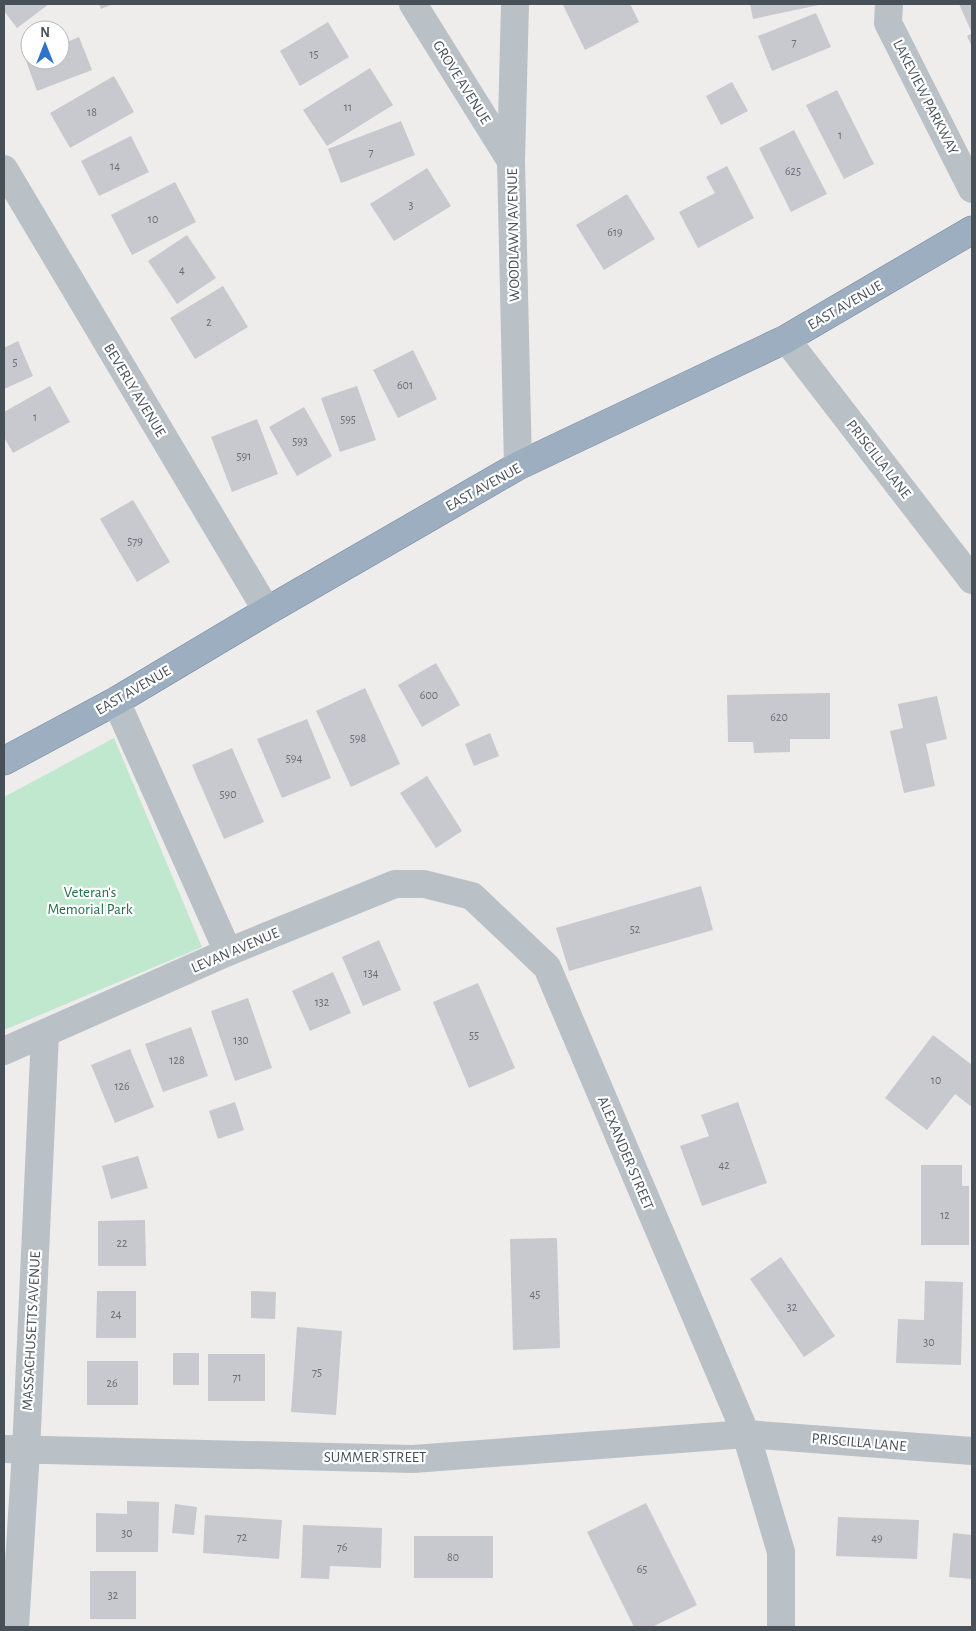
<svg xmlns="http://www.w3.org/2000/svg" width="976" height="1631" font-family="'Alegreya Sans',sans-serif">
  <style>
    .green { fill: #bfe8ce }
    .building { fill: #c7c9cf }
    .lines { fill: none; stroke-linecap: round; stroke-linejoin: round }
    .trunk-casing { stroke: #748ba2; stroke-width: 29 }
    .minor { stroke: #b9c1c7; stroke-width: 28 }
    .trunk { stroke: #9caebf; stroke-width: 28 }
    .labels { text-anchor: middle; stroke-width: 4.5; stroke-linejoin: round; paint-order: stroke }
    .number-label { font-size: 12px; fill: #676e75 }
    .street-label { font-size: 15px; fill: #475057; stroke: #fff }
    .park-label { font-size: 15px; fill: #216f46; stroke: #fff }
  </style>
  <rect width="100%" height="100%" fill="#efecec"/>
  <!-- green -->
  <path class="green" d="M114,738L202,947L4,1030V797Z"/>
  <!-- building -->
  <g class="building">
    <path d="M4,4H49L17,28L4,11Z"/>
    <path d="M99,4H113L101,9Z"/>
    <path d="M566,4H630L639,22L585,50L563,5Z"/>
    <path d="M750,4H819V5L753,19Z"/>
    <path d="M959,4H972V47L967,36L972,33Z"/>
    <path d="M816,13L831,47L772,71L758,36Z"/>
    <path d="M328,22L349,57L300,86L280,51Z"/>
    <path d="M79,37L92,70L37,91L25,58L30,56V60H60V45Z"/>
    <path d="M370,68L393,105L327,146L303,110Z"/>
    <path d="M114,76L134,112L70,148L50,113Z"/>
    <path d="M732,82L748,111L721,125L706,96Z"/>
    <path d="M837,90L874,164L844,179L806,105Z"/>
    <path d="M401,121L415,155L341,183L328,149Z"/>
    <path d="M794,130L827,194L791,212L759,148Z"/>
    <path d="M131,136L149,172L99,196L81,161Z"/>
    <path d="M727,166L754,218L698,248L679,212L715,193L706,177Z"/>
    <path d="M427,168L451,206L394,241L370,204Z"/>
    <path d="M175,182L196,222L132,255L111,215Z"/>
    <path d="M627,194L655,239L604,270L576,225Z"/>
    <path d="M187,235L216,278L177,304L148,261Z"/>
    <path d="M223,286L248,327L195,359L170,318Z"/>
    <path d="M18,341L33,376L4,389V348Z"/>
    <path d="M413,350L437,399L398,418L373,370Z"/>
    <path d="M50,386L70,422L13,453L4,437V412Z"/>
    <path d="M357,386L376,440L340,452L321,398Z"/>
    <path d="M304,407L332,456L297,476L269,427Z"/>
    <path d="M257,419L278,474L232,492L211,437Z"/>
    <path d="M133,500L170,562L137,582L100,519Z"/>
    <path d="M436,663L460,705L422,727L398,685Z"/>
    <path d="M365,688L400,764L351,787L316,711Z"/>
    <path d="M830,693V739H790V752L754,753L753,742H728L727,695Z"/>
    <path d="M937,696L947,739L926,744L935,786L904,793L890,731L903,728L898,704Z"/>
    <path d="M307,719L331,778L282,798L257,739Z"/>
    <path d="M490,733L499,756L474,766L465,744Z"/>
    <path d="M232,748L264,822L224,839L192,765Z"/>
    <path d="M427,776L462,831L436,848L400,793Z"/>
    <path d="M701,886L713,930L569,971L556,928Z"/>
    <path d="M379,940L401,990L363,1006L342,957Z"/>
    <path d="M333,972L351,1013L310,1031L292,991Z"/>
    <path d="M478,983L515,1068L469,1088L433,1002Z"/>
    <path d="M248,998L272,1068L235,1081L211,1011Z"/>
    <path d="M191,1027L208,1076L163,1092L145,1044Z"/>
    <path d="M933,1035L972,1065V1107L955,1094L927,1130L885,1098Z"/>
    <path d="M130,1049L154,1107L115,1123L91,1065Z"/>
    <path d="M235,1102L244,1130L218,1139L209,1111Z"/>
    <path d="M738,1102L767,1183L702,1206L680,1146L709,1136L701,1115Z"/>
    <path d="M138,1156L148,1188L111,1199L102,1166Z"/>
    <path d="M921,1165H962V1186H969V1245H921Z"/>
    <path d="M145,1220L146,1266H98V1221Z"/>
    <path d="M557,1238L560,1348L513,1350L510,1239Z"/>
    <path d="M781,1257L835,1336L804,1357L750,1279Z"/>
    <path d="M925,1281L963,1282L961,1365L896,1363L898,1319L924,1320Z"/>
    <path d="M97,1291H136V1338H96Z"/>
    <path d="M251,1291L276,1292L275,1319L251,1318Z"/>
    <path d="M297,1327L342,1331L336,1415L291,1412Z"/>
    <rect x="173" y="1353" width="26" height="32"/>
    <rect x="208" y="1354" width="57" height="47"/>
    <rect x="87" y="1361" width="51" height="44"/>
    <path d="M127,1501L159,1502L158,1552H96V1513L127,1514Z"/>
    <path d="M646,1503L697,1605L652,1627H634L587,1532Z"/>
    <path d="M175,1504L197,1507L194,1535L172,1533Z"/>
    <path d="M205,1515L282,1520L279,1559L203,1553Z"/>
    <path d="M838,1517L919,1520L917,1559L836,1556Z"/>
    <path d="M303,1525L382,1528L381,1568L330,1566L329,1579L301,1578Z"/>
    <path d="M953,1533L972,1535V1579L949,1577Z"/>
    <rect x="414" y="1536" width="79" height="42"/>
    <rect x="90" y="1571" width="46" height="48"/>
  </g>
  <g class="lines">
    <!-- trunk casing -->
    <g class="trunk-casing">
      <path id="trunk" d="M4,761L116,701L267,611L518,466L786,339L972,230"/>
    </g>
    <!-- minor -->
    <g class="minor">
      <path d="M413,4L511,161"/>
      <path d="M515,4L511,161L518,466"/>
      <path d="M889,4L888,23L972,189"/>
      <path d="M4,169L267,611"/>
      <path d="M786,339L972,580"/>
      <path d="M116,701L228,952"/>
      <path d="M4,1051L228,952L395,884H424L472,896L547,967L746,1434L781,1552V1627"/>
      <path d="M4,1449L413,1459L746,1434L972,1451"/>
      <path d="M15,1627L26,1451L45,1034"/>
    </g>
    <!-- trunk -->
    <use href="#trunk" class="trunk"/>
  </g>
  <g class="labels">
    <!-- number labels -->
    <g class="number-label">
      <text x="794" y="46">7</text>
      <text x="314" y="58">15</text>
      <text x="348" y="111">11</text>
      <text x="92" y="116">18</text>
      <text x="840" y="139">1</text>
      <text x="371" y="156">7</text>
      <text x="115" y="170">14</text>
      <text x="793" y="175">625</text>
      <text x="411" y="209">3</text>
      <text x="153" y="223">10</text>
      <text x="615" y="236">619</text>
      <text x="182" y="274">4</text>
      <text x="209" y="326">2</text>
      <text x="15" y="366">5</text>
      <text x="405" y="389">601</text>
      <text x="35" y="421">1</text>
      <text x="348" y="423">595</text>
      <text x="300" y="445">593</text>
      <text x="244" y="460">591</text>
      <text x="135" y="545">579</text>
      <text x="429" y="699">600</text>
      <text x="779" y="721">620</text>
      <text x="358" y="742">598</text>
      <text x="294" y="762">594</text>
      <text x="228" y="798">590</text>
      <text x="635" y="933">52</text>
      <text x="371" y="977">134</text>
      <text x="322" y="1006">132</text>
      <text x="474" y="1039">55</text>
      <text x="241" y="1044">130</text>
      <text x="177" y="1064">128</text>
      <text x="936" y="1084">10</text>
      <text x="122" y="1090">126</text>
      <text x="724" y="1169">42</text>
      <text x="945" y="1219">12</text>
      <text x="122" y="1247">22</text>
      <text x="535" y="1298">45</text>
      <text x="792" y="1311">32</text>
      <text x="116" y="1318">24</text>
      <text x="929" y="1346">30</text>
      <text x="317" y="1376">75</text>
      <text x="237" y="1381">71</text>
      <text x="112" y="1387">26</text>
      <text x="127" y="1537">30</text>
      <text x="242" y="1541">72</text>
      <text x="877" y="1542">49</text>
      <text x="342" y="1551">76</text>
      <text x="453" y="1561">80</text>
      <text x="642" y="1573">65</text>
      <text x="113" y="1599">32</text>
    </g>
    <!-- street labels -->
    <g class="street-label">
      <text transform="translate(462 82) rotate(58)" y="5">GROVE AVENUE</text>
      <text transform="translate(926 97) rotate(63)" y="5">LAKEVIEW PARKWAY</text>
      <text transform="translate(513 235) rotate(-91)" y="5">WOODLAWN AVENUE</text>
      <text transform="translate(845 305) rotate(-30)" y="5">EAST AVENUE</text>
      <text transform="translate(135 390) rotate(59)" y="5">BEVERLY AVENUE</text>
      <text transform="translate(879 459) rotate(52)" y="5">PRISCILLA LANE</text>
      <text transform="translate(483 487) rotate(-29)" y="5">EAST AVENUE</text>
      <text transform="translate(133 690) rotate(-30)" y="5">EAST AVENUE</text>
      <text transform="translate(235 950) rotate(-23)" y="5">LEVAN AVENUE</text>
      <text transform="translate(626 1153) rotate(67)" y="5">ALEXANDER STREET</text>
      <text transform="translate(31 1331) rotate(-87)" y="5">MASSACHUSETTS AVENUE</text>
      <text transform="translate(859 1442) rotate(5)" y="5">PRISCILLA LANE</text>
      <text x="375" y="1462">SUMMER STREET</text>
    </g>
    <!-- park labels -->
    <g class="park-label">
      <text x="90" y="897">Veteran's<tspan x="90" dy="17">Memorial Park</tspan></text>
    </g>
  </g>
  <!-- border -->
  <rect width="976" height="1631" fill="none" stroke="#475057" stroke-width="10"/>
  <!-- north arrow -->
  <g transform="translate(45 45)"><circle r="24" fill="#ffffff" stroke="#b5b9bc"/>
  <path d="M0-4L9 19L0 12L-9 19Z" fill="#2d74c8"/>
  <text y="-8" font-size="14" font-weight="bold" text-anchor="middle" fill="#475057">N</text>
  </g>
</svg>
